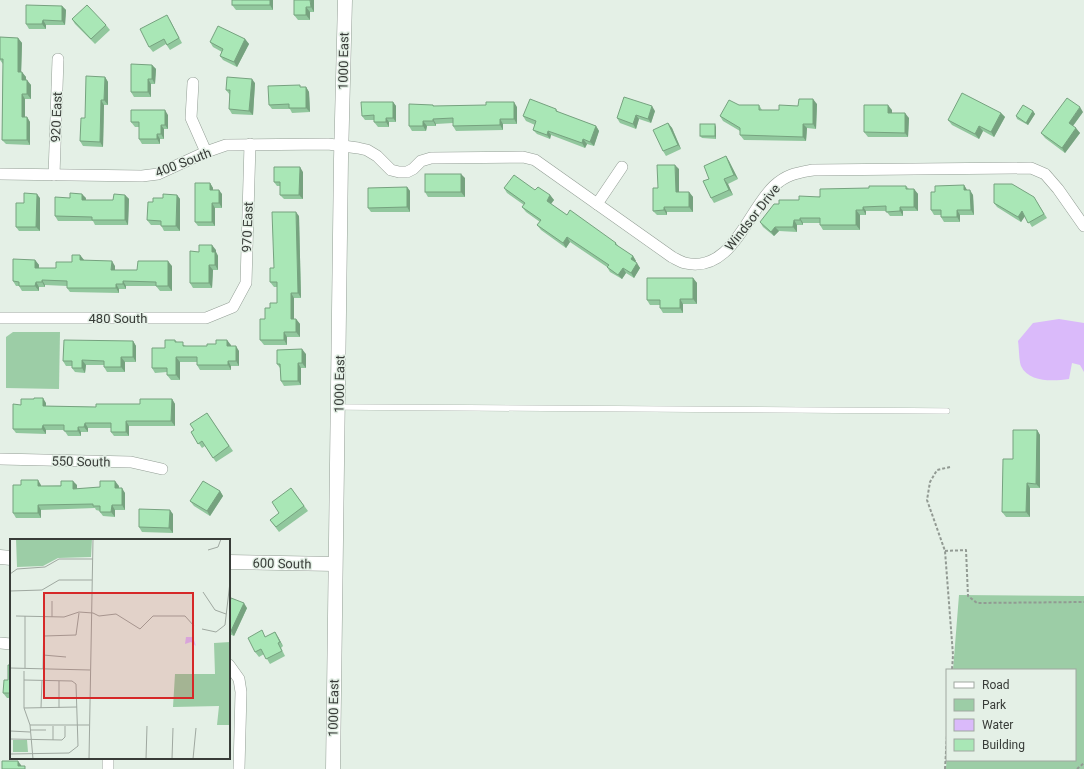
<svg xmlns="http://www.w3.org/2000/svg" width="1084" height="769" font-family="Roboto,sans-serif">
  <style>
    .green { fill: #9ccda6 }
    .water { fill: #dabafa }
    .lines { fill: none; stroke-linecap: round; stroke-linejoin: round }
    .service-casing { stroke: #939e95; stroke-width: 6 }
    .minor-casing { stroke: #939e95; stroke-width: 12 }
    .tertiary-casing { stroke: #939e95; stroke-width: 15 }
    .path { stroke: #929a93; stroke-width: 2; stroke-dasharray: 3 2; stroke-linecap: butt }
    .service { stroke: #fff; stroke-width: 5.5 }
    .minor { stroke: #fff; stroke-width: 11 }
    .tertiary { stroke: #fff; stroke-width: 14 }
    .wall { fill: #91c79d }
    .shaded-wall { fill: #76a27f }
    .building { fill: #a9e7b6; stroke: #76a27f }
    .labels { text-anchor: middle; stroke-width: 3; stroke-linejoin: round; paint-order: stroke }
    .street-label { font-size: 13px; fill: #383c38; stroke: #e4f0e6 }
    .inset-road { fill: none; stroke: #9fa8a0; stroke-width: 1 }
    .view { fill: #d62828; fill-opacity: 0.15; stroke: #d62828; stroke-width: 2 }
    .inset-edge { fill: none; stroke: #383c38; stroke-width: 2 }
  </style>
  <rect width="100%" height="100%" fill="#e4f0e6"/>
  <!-- green -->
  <g class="green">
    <path d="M13,332H60L59,389L6,388V337Z"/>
    <path d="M959,595L1084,596V769H946L947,751V760H1075V670H953Z"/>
  </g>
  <!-- water -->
  <path class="water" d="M1059,319L1084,323V372L1080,365L1072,363L1069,379C1054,381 1029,383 1021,366C1019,361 1019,347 1018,341L1033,323Z"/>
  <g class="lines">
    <!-- service casing -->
    <g class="service-casing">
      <path id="service" d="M339,407L947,411"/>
    </g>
    <!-- minor casing -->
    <g class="minor-casing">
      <g id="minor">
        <path d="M193,83L191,118L206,152"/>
        <path d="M0,174L142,176L158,174L206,152L226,145L328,144L358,148L367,150L377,156L391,170L399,172H407L413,169L421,161L431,158L523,157L535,160L672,257C676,259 681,262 685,263C732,274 748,210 774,186C787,174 797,173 813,170L1031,168L1045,174L1058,189L1084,226"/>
        <path d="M54,175L58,59"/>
        <path d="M597,204L622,167"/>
        <path d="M0,318H206L233,307L246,283L250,144"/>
        <path d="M0,459L131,462L162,469"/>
        <path d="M0,643L11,644"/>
        <path d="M229,665L239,679L241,692L239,769"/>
        <path d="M108,769V758"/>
      </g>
    </g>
    <!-- tertiary casing -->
    <g class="tertiary-casing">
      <g id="tertiary">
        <path d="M0,557L11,558"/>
        <path d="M229,562L335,564"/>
        <path d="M333,769L341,159L345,0"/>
      </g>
    </g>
    <!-- path -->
    <g class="path">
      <path d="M950,467L937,470L930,482L927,500L945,551L953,655L952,670"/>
      <path d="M945,551L966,550L968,596L977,603L1084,602"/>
      <path d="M945,769L947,735"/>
      <path d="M1077,769L1084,763"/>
    </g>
    <!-- service -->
    <use href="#service" class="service"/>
    <!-- minor -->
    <use href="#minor" class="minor"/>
    <!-- tertiary -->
    <use href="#tertiary" class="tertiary"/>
  </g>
  <!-- wall -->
  <g class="wall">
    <path d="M273,0V10H236L232,5Z"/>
    <path d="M314,0V12H310V20H298L294,15Z"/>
    <path d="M62,6L66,10L65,25H46V29H29L26,24Z"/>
    <path d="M72,19L106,25L110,30L95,44L75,24Z"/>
    <path d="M170,20L182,43L170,50L166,44L153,52L149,47Z"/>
    <path d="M0,37L18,38L22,43L21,72L26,77V80L31,85V99H25V117H27L30,122V145L6,144L2,140L3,64L0,60Z"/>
    <path d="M245,39L249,44L237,67L223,60L220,56L222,52L213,47L210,42Z"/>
    <path d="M152,65L156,69L155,84H151V97H134L131,92Z"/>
    <path d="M105,77L108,82V105H104L103,147L83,146L80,141L85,118Z"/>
    <path d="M255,83L253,115L232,114L229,109L230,95L226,90Z"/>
    <path d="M301,87H306L309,92L310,112L292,113L290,109H272L269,105Z"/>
    <path d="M393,102L396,106V122H389V127H378L374,122V120H365L362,116Z"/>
    <path d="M817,104L816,129L807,128L806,141L744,140L740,135V131L723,121L720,116L739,105H759L762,110H779L798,106Z"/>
    <path d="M433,105L434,106L517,107V124H503V130L456,131L453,126V123L436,124V126H427L426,131H412L409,126Z"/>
    <path d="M556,109L558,112L596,126L599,131L594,146L587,144L585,148L551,135L550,139L537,134L533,130L535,125L526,121L523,116Z"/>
    <path d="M892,110V113L909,118L908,137H868L864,132Z"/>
    <path d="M655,111L651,123L639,119L636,129L620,123L617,118Z"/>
    <path d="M1033,111L1035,114L1028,125L1017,119L1016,116Z"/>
    <path d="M1083,112L1073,126L1080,133L1065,153L1045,138L1041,133Z"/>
    <path d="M1001,113L1005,117L994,137L983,131L979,139L952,125L948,120Z"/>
    <path d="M168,115V129H164V139H160V144H142L139,139V127H135L131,122Z"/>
    <path d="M668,123L672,128L681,149L666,156L663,151Z"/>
    <path d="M716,127V139L702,138L700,136Z"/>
    <path d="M726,156L729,161L738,179L728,184L733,195L714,203L711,198L709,179Z"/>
    <path d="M679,169V192H689L693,197V212H667V215H657L653,211L658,188Z"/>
    <path d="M303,172V199H284L280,195V186H277L274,182Z"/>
    <path d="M465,178V197H428L425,192Z"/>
    <path d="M210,183L213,188V190L222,194V208H215V226H198L195,222Z"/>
    <path d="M964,185L967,190L973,195L974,215H960V222H944L941,217V215H934L931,210L935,192Z"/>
    <path d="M906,186L909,189H914L918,194V211H903V216H890L886,211H866V215H860V230H823L820,225V223H803V225H797V232L779,231L774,236L763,227L760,222L779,204L799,200L869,188Z"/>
    <path d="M407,187L410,191V212H371L368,208Z"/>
    <path d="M504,188L535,190L550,195L554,200L551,204L567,215L616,243L619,247L633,256L636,261L635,262L640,268L634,278L626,273L622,279L610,272L607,267L570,242L566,248L541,230L537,225L540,222L526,212L522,207L524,205L507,193Z"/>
    <path d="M125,195L129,199L128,225H95L93,221H58L55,216L86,198V200H113Z"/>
    <path d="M177,195L180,199V231H164L161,225H151L147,220L153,202L163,198Z"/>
    <path d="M40,198V231H19L16,227L24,203Z"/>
    <path d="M1037,202L1047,218L1032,227L1025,216L1021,222L997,207L994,203Z"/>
    <path d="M299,216L301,298H294V319H296L300,324V337H287V345H264L260,340L265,319L277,303V287H274L270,282L274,268Z"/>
    <path d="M216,250V252L218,256V270H213L212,288H193L190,283Z"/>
    <path d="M80,255L84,260L115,266V270H137L172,266V291H160L156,286H126V289H119V293L70,292L67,288V286L45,285V287H39V291H22L19,286H16L13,281L35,260L39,265V268H56L72,262Z"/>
    <path d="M693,278L697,283V304H683V313H663L660,308V305H650L647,300Z"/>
    <path d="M175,340L177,342L186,346H207L231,345V346L239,351V366H231V370H200L197,365V362H180V380H171L167,375V372L155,373L152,368L165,348Z"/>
    <path d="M133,341L136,346V362H125V372H107L104,367V365H86L85,373L75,372L72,368V366H66L63,361Z"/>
    <path d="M306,354V368H301V385L284,386L281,381L280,368L277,364Z"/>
    <path d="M34,399L46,403V406L96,407L140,404L172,399L175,404V426H129V436H114L111,432V428H88V432H81V436H68L64,430H46V434L16,433L13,429L21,405Z"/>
    <path d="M207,413L233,451L216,462L205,446L202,448L191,432L194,430Z"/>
    <path d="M1037,430L1040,435V488H1030V517H1006L1002,512L1013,459Z"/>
    <path d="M41,485V486L77,485V489L119,486V488L125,493V510H115V517L103,516L100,512V511L96,510L95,508L41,510V518H16L13,513Z"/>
    <path d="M291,488L308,511L279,532L270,520L279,513Z"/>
    <path d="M220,491L223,496L210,516L194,506L190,501Z"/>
    <path d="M173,514V533L142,532L139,527Z"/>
    <path d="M229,601L247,608L234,636L229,634Z"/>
    <path d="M275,632L278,637L283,646L281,648L285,656L270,664L264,654L259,657L255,652L266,637Z"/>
    <path d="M11,665V698H7L3,693L8,680Z"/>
  </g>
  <!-- shaded-wall -->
  <g class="shaded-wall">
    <path d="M270,0H273V10L270,5Z"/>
    <path d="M310,0H314V12L311,7Z"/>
    <path d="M62,6L66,10L65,25L62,21Z"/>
    <path d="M306,7L310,12V20L306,15Z"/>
    <path d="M43,20L46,25V29L42,24Z"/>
    <path d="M18,38L22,43L21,77L18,72Z"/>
    <path d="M245,39L249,44L237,67L234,62Z"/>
    <path d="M152,65L156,69L155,84L152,79Z"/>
    <path d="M22,72L26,77V85L22,80Z"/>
    <path d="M105,77L108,82V105L104,100Z"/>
    <path d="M148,79L151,84V97L148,92Z"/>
    <path d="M252,79L255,83L253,115L249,111Z"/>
    <path d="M27,80L31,85V99L27,94Z"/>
    <path d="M306,87L309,92L310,112L306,108Z"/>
    <path d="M22,94L25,99V122L22,117Z"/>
    <path d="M813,99L817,104L816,129L813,124Z"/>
    <path d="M101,100L104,105L103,147L100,142Z"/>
    <path d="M393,102L396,106V122L393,118Z"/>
    <path d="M514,102L517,107V124L514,119Z"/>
    <path d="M888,105L892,110V118L888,113Z"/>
    <path d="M652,106L655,111L651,123L648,119Z"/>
    <path d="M1080,107L1083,112L1072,127L1069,123Z"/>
    <path d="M165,110L168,115V129L165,125Z"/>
    <path d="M1033,111L1035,114L1028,125L1026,123Z"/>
    <path d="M905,113L909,118L908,137L905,133Z"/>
    <path d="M1001,113L1005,117L994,137L991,132Z"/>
    <path d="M636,115L639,119L636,129L633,124Z"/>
    <path d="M27,117L30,122V145L27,140Z"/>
    <path d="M386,118L389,122V127L386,122Z"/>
    <path d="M433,119L436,124V126L433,121Z"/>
    <path d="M500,119L503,124V130L500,125Z"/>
    <path d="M423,121L427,126L426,131L423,126Z"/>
    <path d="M668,123L672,128L681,149L678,145Z"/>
    <path d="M715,124L716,127V139L715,136Z"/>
    <path d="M803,124L807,128L806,141L803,137Z"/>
    <path d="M161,125L164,129V139L161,134Z"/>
    <path d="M596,126L599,131L594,146L590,142Z"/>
    <path d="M979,126L983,131L979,139L975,134Z"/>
    <path d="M1076,128L1080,133L1065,153L1062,148Z"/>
    <path d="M548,131L551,135L550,139L547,135Z"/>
    <path d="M157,134L160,139V144L157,139Z"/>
    <path d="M583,139L587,144L585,148L582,143Z"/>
    <path d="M726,156L729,161L738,179L734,175Z"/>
    <path d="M675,165L679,169V197L676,192Z"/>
    <path d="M300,167L303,172V199L299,195Z"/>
    <path d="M461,174L465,178V197L461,192Z"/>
    <path d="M724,179L728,184L733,195L729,190Z"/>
    <path d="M210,183L213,188V194L210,190Z"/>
    <path d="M964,185L967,190H964Z"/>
    <path d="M407,187L410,191V212L407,207Z"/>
    <path d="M914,189L918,194V211L914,207Z"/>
    <path d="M219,190L222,194V208L219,203Z"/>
    <path d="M970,190L973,195L974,215L971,210Z"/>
    <path d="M689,192L693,197V212L689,207Z"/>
    <path d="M37,194L40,198V231L36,227Z"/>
    <path d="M82,194L86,198L85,204L82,200Z"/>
    <path d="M125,195L129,199L128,225L125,220Z"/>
    <path d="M177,195L180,199V231L176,226Z"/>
    <path d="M550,195L554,200L550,205L547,201Z"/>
    <path d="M212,203L215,208V226L212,222Z"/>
    <path d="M664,207L667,212V215L664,210Z"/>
    <path d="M863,207L866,211V215L863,210Z"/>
    <path d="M900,207L903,211V216L900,211Z"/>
    <path d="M856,210L860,215V230L856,225Z"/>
    <path d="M957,210L960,215V222L957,217Z"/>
    <path d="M1022,211L1025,216L1021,222L1018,217Z"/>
    <path d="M296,212L299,216L301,298L298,293Z"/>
    <path d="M800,218L803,223V225L800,220Z"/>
    <path d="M794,220L797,225V232L793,227Z"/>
    <path d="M775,227L779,231L774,236L771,232Z"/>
    <path d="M567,237L570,242L566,248L563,243Z"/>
    <path d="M212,245L216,250V252L218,256V270L215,265L212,252Z"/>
    <path d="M80,255L84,260V265L80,260Z"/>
    <path d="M633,256L636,261L634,264L631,259Z"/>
    <path d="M35,260L39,265V272L35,268Z"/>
    <path d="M112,261L115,266V274L111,270Z"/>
    <path d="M168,261L172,266V291L168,286Z"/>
    <path d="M637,263L640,268L634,278L631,273Z"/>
    <path d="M209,265L213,270L212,288L209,283Z"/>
    <path d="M623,268L626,273L622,279L618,275Z"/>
    <path d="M693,278L697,283V304L693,299Z"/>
    <path d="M42,280L45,285V287L42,282Z"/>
    <path d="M123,281L126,286V289L123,284Z"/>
    <path d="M36,282L39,287V291L35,286Z"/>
    <path d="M116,284L119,289V293L116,288Z"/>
    <path d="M291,293L294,298V324L291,319Z"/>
    <path d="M680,299L683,304V313L680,308Z"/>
    <path d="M296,319L300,324V337L296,332Z"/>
    <path d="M284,332L287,337V345L284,340Z"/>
    <path d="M227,340L231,345V351L227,346Z"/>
    <path d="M133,341L136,346V362L133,357Z"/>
    <path d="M236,346L239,351V366L236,361Z"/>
    <path d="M302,349L306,354V368L302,363Z"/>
    <path d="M121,357L125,362V372L121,367Z"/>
    <path d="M176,357L180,362V380L176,375Z"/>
    <path d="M82,360L86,365L85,373L82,368Z"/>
    <path d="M228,361L231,366V370L228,365Z"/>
    <path d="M298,363L301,368V385L298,381Z"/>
    <path d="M43,398L46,403V411L43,406Z"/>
    <path d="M172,399L175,404V426L171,421Z"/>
    <path d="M126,421L129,426V436L126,432Z"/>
    <path d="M85,423L88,428V432L84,427Z"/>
    <path d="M43,425L46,430V434L42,429Z"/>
    <path d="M78,427L81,432V436L78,431Z"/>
    <path d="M1037,430L1040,435V488L1036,484Z"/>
    <path d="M38,480L41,485V491L38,486Z"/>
    <path d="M73,481L77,485V494L73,489Z"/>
    <path d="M115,481L119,486L118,493L115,488Z"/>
    <path d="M1027,483L1030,488V517L1026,512Z"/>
    <path d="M122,488L125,493V510L122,505Z"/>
    <path d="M220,491L223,496L210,516L207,511Z"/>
    <path d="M38,505L41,510V518L38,513Z"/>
    <path d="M112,505L115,510V517L111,512Z"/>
    <path d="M170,510L173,514V533L169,528Z"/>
    <path d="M244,603L247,608L234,636L231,631Z"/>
    <path d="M275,632L278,637L283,646L280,642Z"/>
    <path d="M18,761L21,765L22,769L18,766Z"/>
  </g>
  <!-- building -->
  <g class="building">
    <rect x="232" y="0" width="38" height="5"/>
    <path d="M294,0H310L311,7H306V15H294Z"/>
    <path d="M26,5L62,6V21L43,20L42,24H26Z"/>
    <path d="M87,5L106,25L91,39L72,19Z"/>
    <path d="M167,15L179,38L167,45L164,39L149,47L140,29Z"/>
    <path d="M218,26L245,39L234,62L220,56L223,49L210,42Z"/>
    <path d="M0,37L18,38V72H22V80H27V94H22V117H27V140H2L3,59H0Z"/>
    <path d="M131,64L152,65V79H148V92H131Z"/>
    <path d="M86,76L105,77L104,100H101L100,142L80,141L81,118H85Z"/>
    <path d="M227,77L252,79L249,111L229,109L230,90H226Z"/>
    <path d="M300,85V87H306V108H289V104L269,105L268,86Z"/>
    <path d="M962,93L1001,113L991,132L979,126L975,134L948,120Z"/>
    <path d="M624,97L652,106L648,119L636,115L633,124L617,118Z"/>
    <path d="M1067,98L1080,107L1069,123L1076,128L1062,148L1041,133Z"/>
    <path d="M530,99L556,109V111L596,126L590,142L583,139L582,143L548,131L547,135L533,130L536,121L523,116Z"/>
    <path d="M799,99H813V124H803V137L740,135V128L720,116L729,100L739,105H759V110H779V105L798,106Z"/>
    <path d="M361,102H393V118H386V122H374V115L362,116Z"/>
    <path d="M486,102H514V119H500V125L453,126V118L433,119V121H423V126H409V104L433,105V106L486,105Z"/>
    <path d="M864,105H888V113H905V133L864,132Z"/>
    <path d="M1023,105L1033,111L1026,123L1016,116Z"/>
    <path d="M131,110H165V125H161V134H157V139H139V122H131Z"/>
    <path d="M668,123L678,145L663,151L653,130Z"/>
    <rect x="700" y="124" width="15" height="12"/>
    <path d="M726,156L734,175L724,179L729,190L711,198L703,181L709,179L704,166Z"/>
    <path d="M657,165H675L676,192H689V207H664V210L653,211V188H658Z"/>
    <path d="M274,167H300L299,195H280V182H274Z"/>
    <rect x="425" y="174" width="36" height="18"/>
    <path d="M514,175L535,190L538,187L550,195L547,201L567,215L570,210L616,243L615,244L633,256L631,259L637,263L631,273L623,268L618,275L607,267L609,265L567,237L563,243L537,225L541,220L522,207L525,203L504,188Z"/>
    <path d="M195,183H210V190H219V203H212V222H195Z"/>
    <path d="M994,184H1012L1034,197L1044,214L1028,223L1022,211L1018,217L994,203Z"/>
    <path d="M964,185V190H970L971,210H957V217H941V210H931V192H935V186Z"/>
    <path d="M869,186H906V189H914V207H900V211L886,212V206L863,207V210H856V225H820V218H800V220H794L793,227H775L771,232L760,222L774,204H779V200H799V196L820,197V189L869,188Z"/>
    <path d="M407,187V207L368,208V188Z"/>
    <path d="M24,193L37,194L36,227H16V203H24Z"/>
    <path d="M70,193L82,194V200H113L114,194L125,195V220H92V217L55,216V197L70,198Z"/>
    <path d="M163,194L177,195L176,226H161V221L147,220L148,202H153V198H163Z"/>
    <path d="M272,212H296L298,293H291V319H296V332H284V340H260V319H265V308H270V303H277V282H270V268H274Z"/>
    <path d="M199,245H212V252H215V265H209V283H190V251L199,252Z"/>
    <path d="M72,255H80V260L112,261L111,270H137L138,261H168V286H156V282L123,281V284H116V288H67V281L42,280V282H36L35,286H19V282L13,281V259L35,260V268H56V262H72Z"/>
    <path d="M647,278H693V299H680V308H660V300H647Z"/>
    <path d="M64,340L133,341V357H121V367H104V361L82,360V368H72V361H63Z"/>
    <path d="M165,340H175V342H183V346H207V344H216V340H227V346H236V361H228V365H197V357H176V375H167V368H152V348H165Z"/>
    <path d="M302,349V363H298V381H281L280,364H277V350Z"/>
    <path d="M34,398H43V406L96,407V404H140V399H172L171,421H126V432H111V423H85L84,427H78V431H64V425H43L42,429H13V404L21,405V399H34Z"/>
    <path d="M207,413L229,446L213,458L202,441L198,444L191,432L194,430L190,424Z"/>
    <path d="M1013,430H1037L1036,484L1027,483L1026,512H1002L1003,459H1013Z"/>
    <path d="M21,480H38V486H61V481H73V489L100,487V481H115V488H122V505H112L111,512H100V506H93V504L38,505V513H13V485H21Z"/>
    <path d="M203,481L220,491L207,511L190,501Z"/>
    <path d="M291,488L304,506L276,527L270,520L279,513L272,502Z"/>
    <path d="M139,509L170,510L169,528L139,527Z"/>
    <path d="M231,598L244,603L231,631L229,630V601L230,602Z"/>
    <path d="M262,630L265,637L275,632L280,642L278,643L282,651L266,659L261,649L255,652L248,638Z"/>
    <path d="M8,665H11V693H3L4,680H8Z"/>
    <path d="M2,761H18V766H25V769H2Z"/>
  </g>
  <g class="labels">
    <!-- street labels -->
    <g class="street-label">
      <text transform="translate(343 61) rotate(-89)" y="5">1000 East</text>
      <text transform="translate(56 117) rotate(-88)" y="5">920 East</text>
      <text transform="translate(183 162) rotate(-21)" y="5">400 South</text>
      <text transform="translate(752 217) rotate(-52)" y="5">Windsor Drive</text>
      <text transform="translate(247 227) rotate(-88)" y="5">970 East</text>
      <text x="118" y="323">480 South</text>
      <text transform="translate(339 384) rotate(-89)" y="5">1000 East</text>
      <text transform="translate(81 461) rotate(1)" y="5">550 South</text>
      <text transform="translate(282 563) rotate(1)" y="5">600 South</text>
      <text transform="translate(333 708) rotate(-89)" y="5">1000 East</text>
    </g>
  </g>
  <!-- overview -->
  <g transform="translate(10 539)">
    <rect width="220" height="220" fill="#e4f0e6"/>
    <path d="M6,0H82L81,18L48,19L33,27L7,28ZM220,103V186H207L209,167L163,168L165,135H205L204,104ZM3,201H17L18,213H3Z" fill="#9ccda6"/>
    <path d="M176,98H183L186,107L181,103L175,105Z" fill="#dabafa"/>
    <path class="inset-road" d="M198,11L208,8L211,0M0,35L7,30L35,28L49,20H83M0,52L32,51L49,41H82M193,53L205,71L216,75M6,77L54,78L69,73L83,74L89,77L106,75L130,90L143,77H175L184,87M42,78V62M192,90L206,93L215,86L220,43M34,97L66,96L69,74M33,116L56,118M0,129L80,131M15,129V77M33,130L34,77M14,132V169L20,186L23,220M14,169L67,168M31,169L32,141M49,169V142M20,186H79M20,191H36M0,192L20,193M0,200L52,201L55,198V187M43,201V187M0,215L59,214L68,207L66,145L62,142L14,141M79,220L83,0M136,220L137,187M162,220L163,189M183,220L186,189"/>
    <path class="view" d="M34,54H183V159H34Z"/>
    <rect width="220" height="220" class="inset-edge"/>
  </g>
  <!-- legend -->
  <rect x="946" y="669" width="130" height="92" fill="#e4f0e6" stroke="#9fa8a0"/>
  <rect x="954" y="682" width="20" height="6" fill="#ffffff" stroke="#9fa8a0"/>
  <text x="982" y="689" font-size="12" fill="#383c38">Road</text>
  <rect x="954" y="699" width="20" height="12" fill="#9ccda6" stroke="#9fa8a0"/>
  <text x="982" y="709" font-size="12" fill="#383c38">Park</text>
  <rect x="954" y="719" width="20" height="12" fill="#dabafa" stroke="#9fa8a0"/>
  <text x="982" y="729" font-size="12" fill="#383c38">Water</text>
  <rect x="954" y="739" width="20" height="12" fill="#a9e7b6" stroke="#9fa8a0"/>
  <text x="982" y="749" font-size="12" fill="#383c38">Building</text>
</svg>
